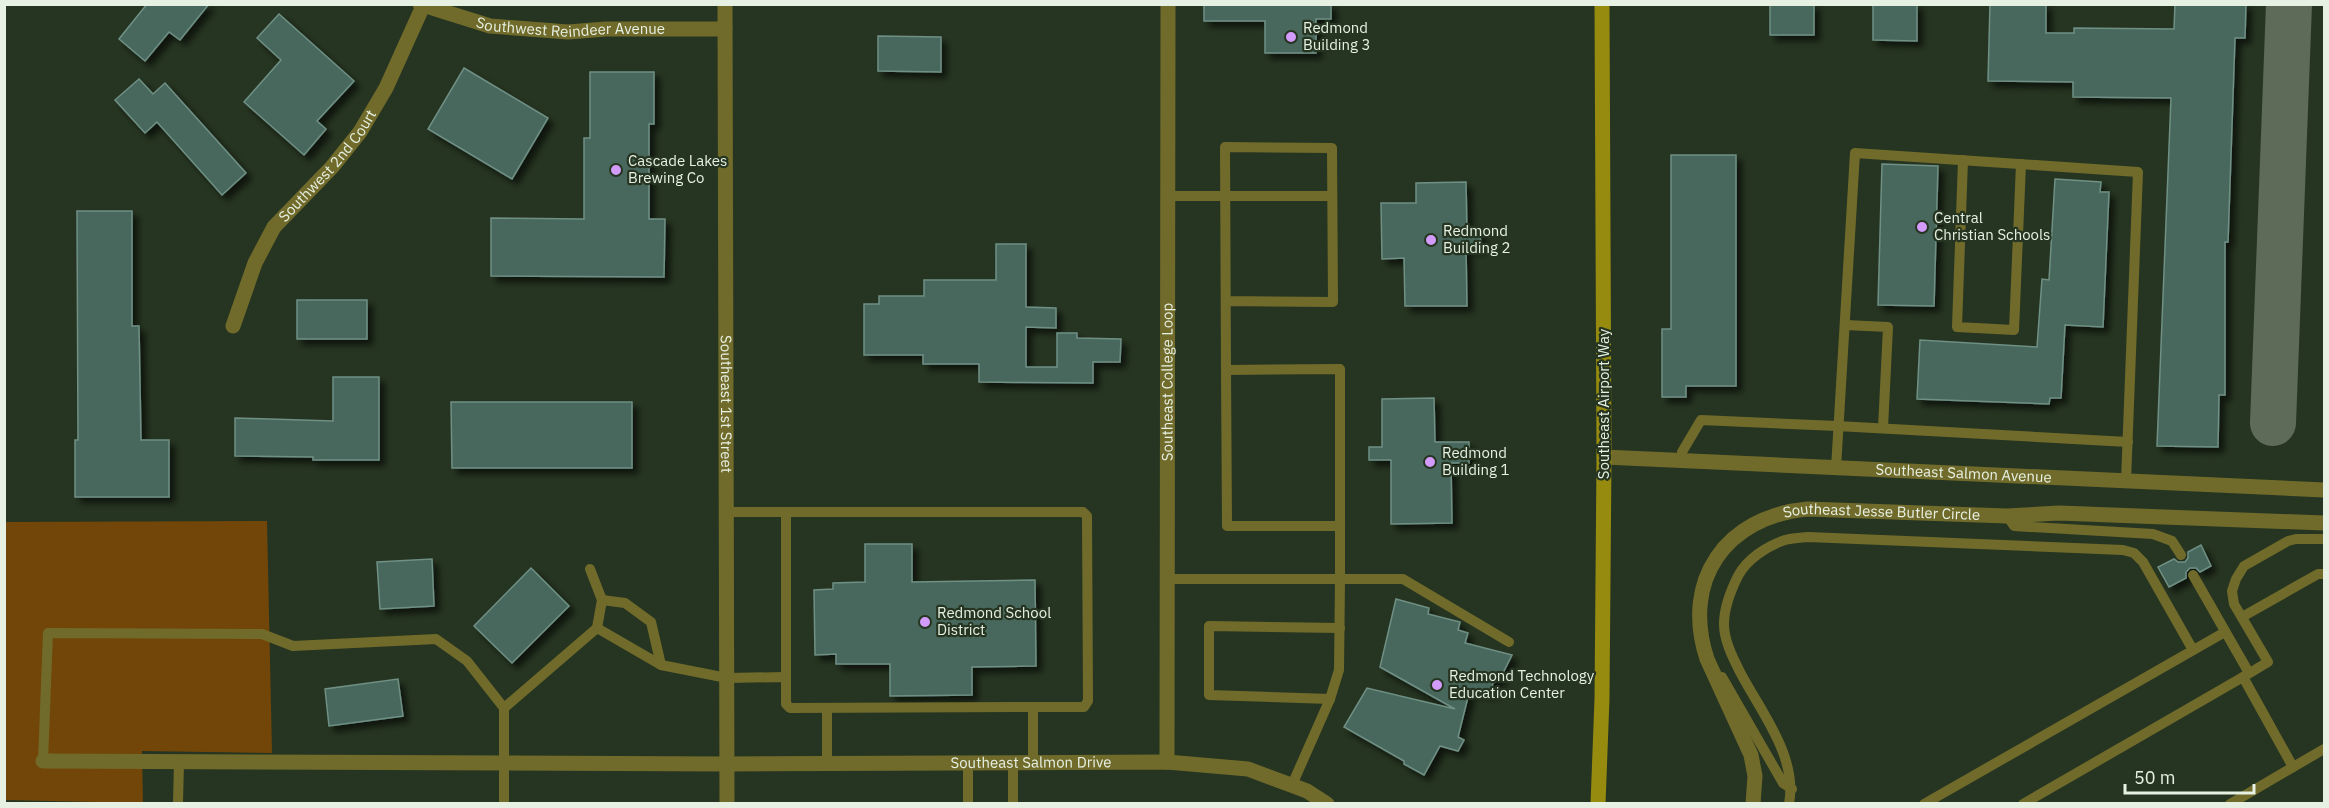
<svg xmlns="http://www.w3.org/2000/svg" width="2329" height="808" font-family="'IBM Plex Sans',sans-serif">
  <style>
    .green { fill: #714608 }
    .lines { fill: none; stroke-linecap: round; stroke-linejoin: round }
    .taxiway { stroke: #5e6b59; stroke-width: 46 }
    .building { fill: #48675d; stroke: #6f9085; stroke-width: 1.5; filter: url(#shadow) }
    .lane { stroke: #716b2b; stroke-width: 10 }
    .street { stroke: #716b2b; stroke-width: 15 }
    .secondary { stroke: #968a0f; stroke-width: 15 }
    .poi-dot { fill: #d39cfc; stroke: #263521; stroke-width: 2 }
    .labels { text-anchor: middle; stroke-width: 4.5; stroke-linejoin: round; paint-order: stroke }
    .street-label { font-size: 15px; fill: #e6f0e3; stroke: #263521 }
    .poi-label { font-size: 15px; fill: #e6f0e3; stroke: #263521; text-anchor: start }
  </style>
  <defs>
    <filter id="shadow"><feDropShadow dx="5.5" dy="5.5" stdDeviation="3" flood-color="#0009"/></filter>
  </defs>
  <rect width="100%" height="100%" fill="#263521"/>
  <!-- green -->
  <path class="green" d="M267,521L272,753L142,751L143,803L5,800V522Z"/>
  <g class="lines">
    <!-- taxiway -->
    <path class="taxiway" d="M2273,423L2289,4"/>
  </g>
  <!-- building -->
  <g class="building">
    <path d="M147,4H209L180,40L169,32L145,61L119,39Z"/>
    <path d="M1204,4H1331V19H1316V53H1265V21H1204Z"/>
    <rect x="1770" y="4" width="44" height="31"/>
    <path d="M1873,4H1917V41L1873,40Z"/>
    <path d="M1990,4H2046V33H2074V28L2174,29L2175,4H2246L2245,38H2235L2228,242H2225V395H2219L2218,447L2157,446L2171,98L2073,97V82L1988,81Z"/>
    <path d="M279,14L354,81L317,121L326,129L304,155L244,102L281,60L257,38Z"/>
    <path d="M878,36L941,37V72L878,71Z"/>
    <path d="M464,68L548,118L512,179L428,129Z"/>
    <path d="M590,72H654V124H649V219H665L664,277L491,276V218L584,219V138H590Z"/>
    <path d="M139,79L153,94L165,83L246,173L222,195L157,122L145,133L115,100Z"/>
    <path d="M1671,155H1736V386H1686V397H1662V329H1671Z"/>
    <path d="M1882,164L1938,166L1934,306L1878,305Z"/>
    <path d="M2055,179L2101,182L2100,192H2109L2103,327L2065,325L2061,398H2050L2049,404L1917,399L1920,340L2037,347L2042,279L2049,280Z"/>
    <path d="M1466,182L1467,232H1480L1481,248H1466L1467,306H1405L1404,258L1382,259L1381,203H1416V183Z"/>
    <path d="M77,211H132V326H139L141,440H169V497H75V440H78Z"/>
    <path d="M996,244H1026V307L1056,308V328L1026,327V367H1057V333H1077V338L1121,339L1120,362H1093V383L979,382V364H923V355H864V304H879V296H924V280H996Z"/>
    <rect x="297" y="300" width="70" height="39"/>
    <path d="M333,377H379V460H313V457L235,456V418L333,421Z"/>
    <path d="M1434,398L1435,442H1469V463H1451L1452,523L1391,524V460H1369V447H1382V399Z"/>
    <path d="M451,402H632V468H452Z"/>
    <path d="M865,544H912V582L1035,580L1036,666L972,667V695L890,696V664H836V654L815,655L814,590L833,589V583L865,582Z"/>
    <path d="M2201,545L2211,566L2200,572L2196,568H2190L2186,572V578L2169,587L2158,567L2174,559L2178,562H2185L2188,558V552Z"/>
    <path d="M432,559L434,606L380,609L377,562Z"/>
    <path d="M531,568L569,606L512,663L474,626Z"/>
    <path d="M1396,599L1429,608L1428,614L1460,622L1458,630L1468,633L1465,643L1512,655L1500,679L1493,683L1490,694L1470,689L1458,737L1464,740L1458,751L1440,746L1424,775L1404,764V761L1344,727L1367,688L1455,709L1380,667Z"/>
    <path d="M398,679L403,716L329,726L325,689Z"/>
  </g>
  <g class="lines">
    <!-- lane -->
    <g class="lane">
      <path d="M1963,160L1957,327L2014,330L2021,164"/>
      <path d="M1169,196H1332"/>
      <path d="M1226,301L1333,302L1332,148L1225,147L1226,370L1340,369V579H1403L1509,642"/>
      <path d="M1845,325L1888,327L1883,428"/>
      <path d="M1226,370L1227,526H1340"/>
      <path d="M1681,461L1682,452L1701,420L1837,426L2128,442"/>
      <path d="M1836,468L1855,153L2138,172L2126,481"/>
      <path d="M726,512H786V677"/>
      <path d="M786,512H1083L1087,516L1088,701L1084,707H1033"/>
      <path d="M2007,516L2014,526L2153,534L2172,541L2181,555"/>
      <path d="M590,569L602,600L597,628"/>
      <path d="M2193,575L2249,673"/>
      <path d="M1168,579H1340L1339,670L1330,699L1292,785"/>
      <path d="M602,600L625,603L651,622L661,665"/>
      <path d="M2242,617L2318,574H2324"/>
      <path d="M1722,677L1783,783L1792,789"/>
      <path d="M1330,699L1209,695V626L1340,628"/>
      <path d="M504,708L597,628L661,665L727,678L786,677V704L790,708L1033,707V763"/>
      <path d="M827,708V764"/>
      <path d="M43,761L48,633L262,634L293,646L436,639L467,661L504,708V804"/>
      <path d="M968,763V804"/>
      <path d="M1013,763V804"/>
      <path d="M2293,767L2243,677L2268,662L2234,604L2232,591L2236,579L2244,566L2288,541L2296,539H2324"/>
      <path d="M178,804L179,761"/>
      <path d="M1789,804C1798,757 1761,712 1740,672C1733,658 1724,641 1724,624C1724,608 1731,590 1738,576C1747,559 1767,546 1785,540C1792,538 1800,538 1808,537L2123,550L2134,553L2143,562L2193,650"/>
      <path d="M1924,804L2225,632"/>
      <path d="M2023,804L2243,677"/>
      <path d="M2230,804L2324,749"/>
    </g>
    <!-- street -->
    <g class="street">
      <path id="s1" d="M420,4L490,26L568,32L606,29H725"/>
      <path id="s2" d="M725,4L727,804"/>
      <path id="s3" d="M233,326L255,263L274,227L332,167L360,132L386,88L423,6"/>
      <path id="s4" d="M1604,457L2324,490"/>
      <path id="s5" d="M43,761L727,764L1167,762L1248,769L1307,791L1327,804"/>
      <path id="s6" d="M1167,762L1168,4"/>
      <path id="s7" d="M1753,804L1755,776L1751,755L1707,659C1681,580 1726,517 1807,509L2007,516L2059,513L2324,523"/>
    </g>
    <!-- secondary -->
    <path class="secondary" d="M1598,804L1602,699L1604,457L1602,4"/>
  </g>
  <!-- markers -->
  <g class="poi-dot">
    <circle cx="1291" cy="37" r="6"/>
    <circle cx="616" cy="170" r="6"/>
    <circle cx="1922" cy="227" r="6"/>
    <circle cx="1431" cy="240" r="6"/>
    <circle cx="1430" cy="462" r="6"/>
    <circle cx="925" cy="622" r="6"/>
    <circle cx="1437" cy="685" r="6"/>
  </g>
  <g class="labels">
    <!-- street labels -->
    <g class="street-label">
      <text dy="5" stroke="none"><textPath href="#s1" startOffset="154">Southwest Reindeer Avenue</textPath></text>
      <text dy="5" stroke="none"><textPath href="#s3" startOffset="189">Southwest 2nd Court</textPath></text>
      <text dy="5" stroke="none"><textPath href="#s6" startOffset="380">Southeast College Loop</textPath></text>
      <text dy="5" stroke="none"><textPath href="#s2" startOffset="400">Southeast 1st Street</textPath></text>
      <text transform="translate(1604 404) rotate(-90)" y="5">Southeast Airport Way</text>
      <text dy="5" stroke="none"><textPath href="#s4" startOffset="360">Southeast Salmon Avenue</textPath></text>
      <text dy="5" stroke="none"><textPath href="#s7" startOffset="441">Southeast Jesse Butler Circle</textPath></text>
      <text dy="5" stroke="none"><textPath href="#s5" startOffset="988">Southeast Salmon Drive</textPath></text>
    </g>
    <!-- poi labels -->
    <g class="poi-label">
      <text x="1303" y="33">Redmond<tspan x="1303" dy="17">Building 3</tspan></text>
      <text x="628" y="166">Cascade Lakes<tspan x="628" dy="17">Brewing Co</tspan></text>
      <text x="1934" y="223">Central<tspan x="1934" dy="17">Christian Schools</tspan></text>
      <text x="1443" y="236">Redmond<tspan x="1443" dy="17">Building 2</tspan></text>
      <text x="1442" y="458">Redmond<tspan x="1442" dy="17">Building 1</tspan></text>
      <text x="937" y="618">Redmond School<tspan x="937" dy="17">District</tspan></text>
      <text x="1449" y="681">Redmond Technology<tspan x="1449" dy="17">Education Center</tspan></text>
    </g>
  </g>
  <!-- border -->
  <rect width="2329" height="808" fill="none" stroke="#e6f0e3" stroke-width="12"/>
  <!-- scale -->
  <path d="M2125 784v9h129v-9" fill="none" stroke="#e6f0e3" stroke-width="3"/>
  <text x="2134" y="784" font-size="18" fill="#e6f0e3" stroke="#263521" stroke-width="4.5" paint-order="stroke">50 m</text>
</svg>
